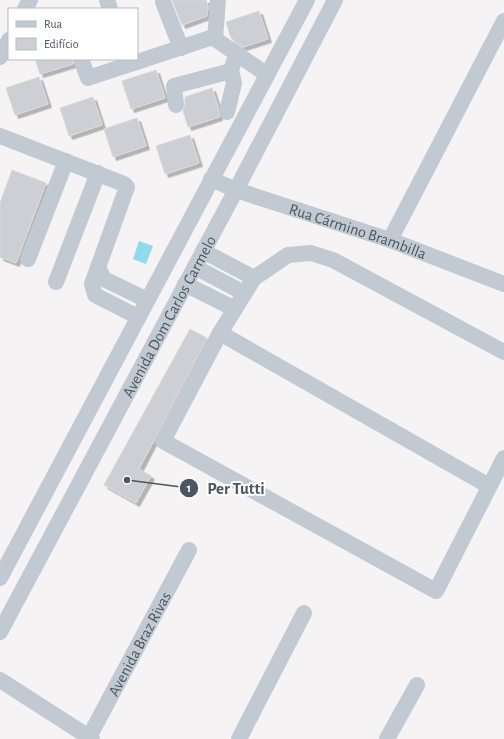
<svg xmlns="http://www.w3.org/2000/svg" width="504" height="739" font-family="'Alegreya Sans',sans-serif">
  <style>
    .water { fill: #90daee }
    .building { fill: #cdcfd5; stroke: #d7d9de; filter: url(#shadow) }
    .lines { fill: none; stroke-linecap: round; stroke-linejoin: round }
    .minor { stroke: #c1cad2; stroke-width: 16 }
    .labels { text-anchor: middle; stroke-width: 4; stroke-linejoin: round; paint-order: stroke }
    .street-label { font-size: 16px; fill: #4a5661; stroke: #fff }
    .leader { fill: none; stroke: #4a5661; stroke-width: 1.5 }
    .callout-dot { fill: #4a5661; stroke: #fff; stroke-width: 1.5 }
    .mark-label { font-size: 12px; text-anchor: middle; font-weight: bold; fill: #fff }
    .callout-label { font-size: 17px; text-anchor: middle; font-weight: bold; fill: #4a5661; stroke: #fff; stroke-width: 4; stroke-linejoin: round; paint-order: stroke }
  </style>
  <defs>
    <filter id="shadow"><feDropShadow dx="3.5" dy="3.5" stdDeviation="0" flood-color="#0004"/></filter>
  </defs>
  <rect width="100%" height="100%" fill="#f5f3f3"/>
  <!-- water -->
  <path class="water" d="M139,241L153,246L146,264L133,259Z"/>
  <!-- building -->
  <g class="building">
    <path d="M172,0H206L208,6L207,16L182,25Z"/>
    <path d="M259,11L268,39L243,47L231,38L226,22Z"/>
    <path d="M35,59H72L73,64L40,74Z"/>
    <path d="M156,70L165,98L131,109L122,81Z"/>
    <path d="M39,77L48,104L15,115L6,88Z"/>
    <path d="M212,88L218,107L219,117L188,127L183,111L185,104V97Z"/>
    <path d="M93,97L102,125L69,136L60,108Z"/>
    <path d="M137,118L146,146L113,157L104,129Z"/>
    <path d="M190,135L199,163L165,174L156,146Z"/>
    <path d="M12,170L46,183L16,263L0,257V203Z"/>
    <path d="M190,329L207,338L139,469L151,476L136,503L104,485Z"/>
  </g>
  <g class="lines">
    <!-- minor -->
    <g class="minor">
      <path d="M107,0L110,9"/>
      <path d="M163,2L181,48"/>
      <path d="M25,9L30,0"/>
      <path d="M215,39L218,0"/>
      <path d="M0,57L9,40"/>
      <path d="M81,59L88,78L210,38L215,39L266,74"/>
      <path d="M176,105L174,86L231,71"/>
      <path d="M227,112L234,83L231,71L234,61"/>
      <path d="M0,136L124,184L127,187L92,284L95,295L138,317"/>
      <path id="s1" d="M211,179L236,190L390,240L504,284"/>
      <path d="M390,240L504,21"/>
      <path d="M203,251L254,278"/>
      <path d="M28,259L66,161"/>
      <path d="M98,267L104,279L147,300"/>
      <path d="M195,267L244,293"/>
      <path d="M56,282L98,173"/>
      <path d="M185,284L235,309"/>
      <path d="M220,333L489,486"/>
      <path d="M504,352L333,260L311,253L288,255L254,278L220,333L163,441L436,591L504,458"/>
      <path d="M0,578L307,0"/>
      <path id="s2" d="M0,632L236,190L335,0"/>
      <path d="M0,680L92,739"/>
      <path id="s3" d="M89,737L189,550"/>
      <path d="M239,739L304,613"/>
      <path d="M387,739L417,685"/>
    </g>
  </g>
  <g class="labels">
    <!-- street labels -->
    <g class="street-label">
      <text dy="6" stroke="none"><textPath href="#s1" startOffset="156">Rua Cármino Brambilla</textPath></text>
      <text dy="6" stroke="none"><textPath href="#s2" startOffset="358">Avenida Dom Carlos Carmelo</textPath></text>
      <text dy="6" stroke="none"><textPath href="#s3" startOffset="106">Avenida Braz Rivas</textPath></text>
    </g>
  </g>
  <!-- callouts -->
  <path class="leader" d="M127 480L189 488"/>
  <g class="callout-dot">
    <circle cx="127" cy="480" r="4"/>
    <circle cx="189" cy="488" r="10"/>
  </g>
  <g class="mark-label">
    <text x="189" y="492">1</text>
  </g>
  <g class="callout-label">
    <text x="236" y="494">Per Tutti</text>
  </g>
  <!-- legend -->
  <rect x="8" y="8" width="130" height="52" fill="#ffffff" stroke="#b7bbc0"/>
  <rect x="16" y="21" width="20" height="6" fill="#c1cad2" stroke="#b7bbc0"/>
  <text x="44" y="28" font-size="12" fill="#4a5661">Rua</text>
  <rect x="16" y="38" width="20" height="12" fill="#cdcfd5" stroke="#b7bbc0"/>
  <text x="44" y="48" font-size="12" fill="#4a5661">Edifício</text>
</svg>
